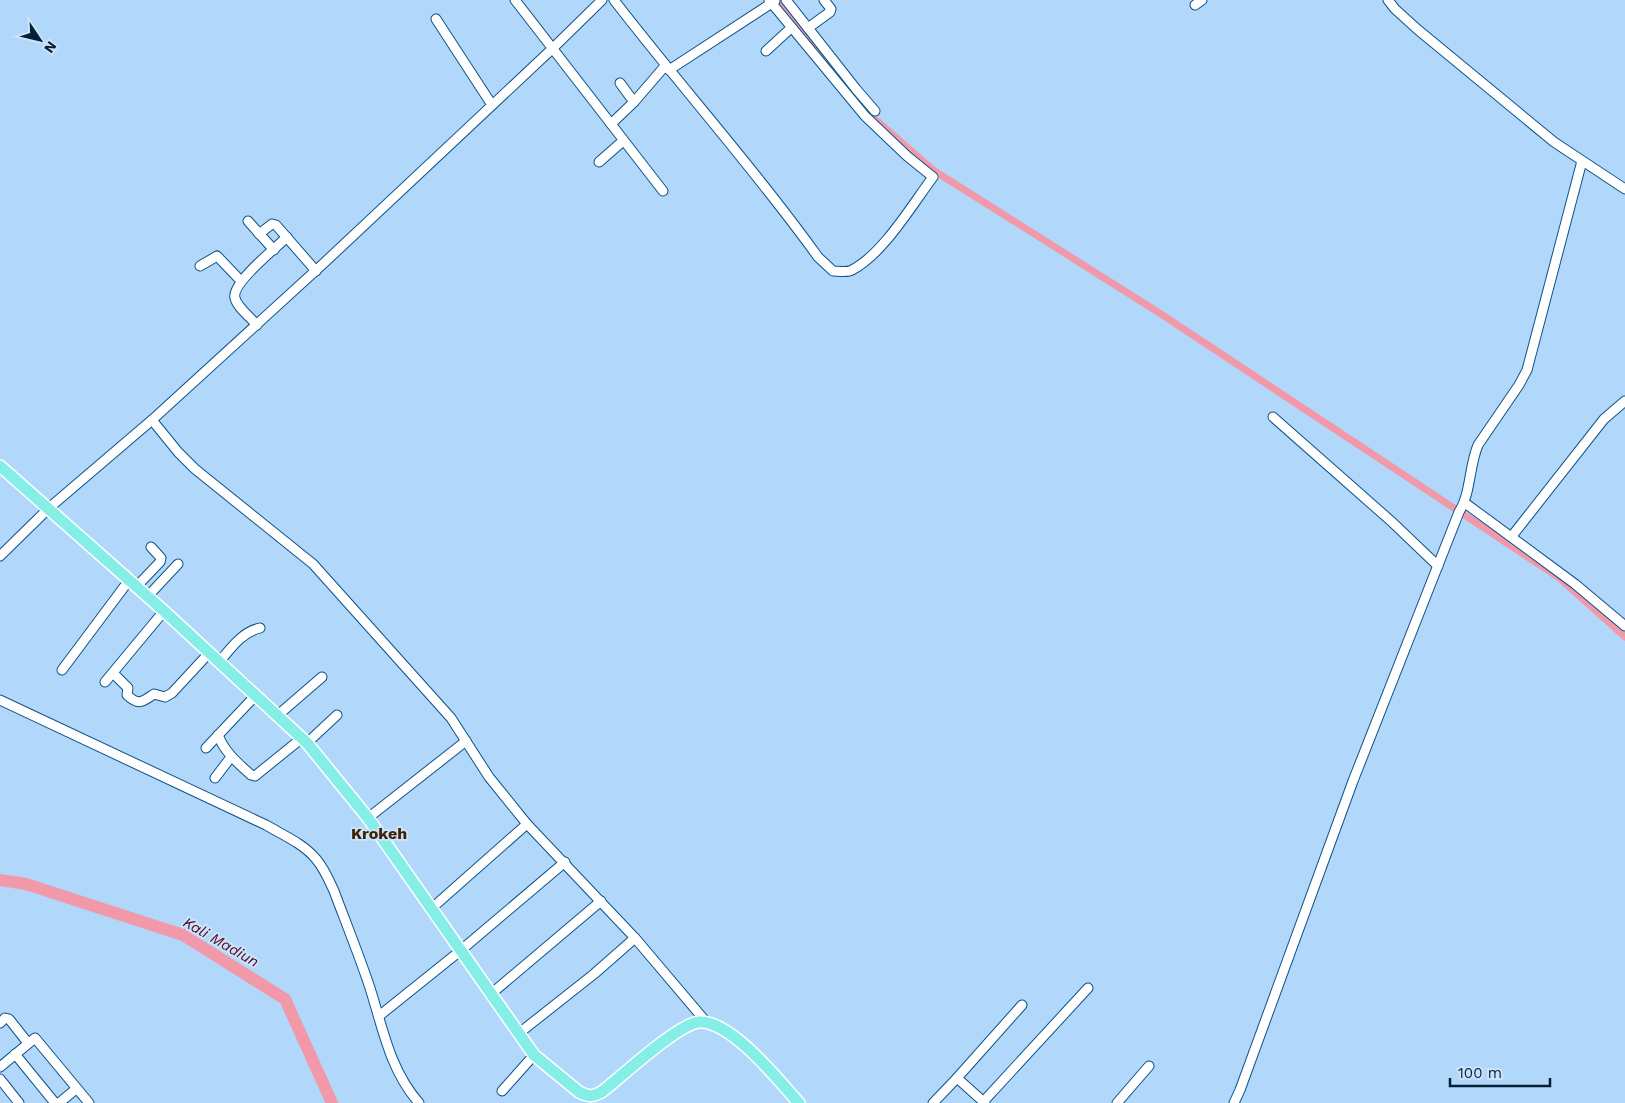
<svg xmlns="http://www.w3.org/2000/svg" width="1625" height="1103" font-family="'Work Sans',sans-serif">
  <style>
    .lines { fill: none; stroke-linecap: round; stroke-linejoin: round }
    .canal { stroke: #f299a9; stroke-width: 7 }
    .river { stroke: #f299a9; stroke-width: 12 }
    .minor-casing { stroke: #0e5286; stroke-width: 11 }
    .major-casing { stroke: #fff; stroke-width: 14 }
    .minor { stroke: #fff; stroke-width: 9 }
    .major { stroke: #84eee7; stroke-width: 11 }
    .labels { text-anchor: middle; stroke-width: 4; stroke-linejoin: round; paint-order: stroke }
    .water-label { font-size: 15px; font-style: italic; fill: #550521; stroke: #cae3fb }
    .quarter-label { font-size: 16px; font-weight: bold; fill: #3e2403; stroke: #cae3fb }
  </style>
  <rect width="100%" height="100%" fill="#b1d7fb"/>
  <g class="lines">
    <!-- canal -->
    <g class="canal">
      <path d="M779,0L827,63"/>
      <path d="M869,114L933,170L1161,314L1558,577L1625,637"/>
    </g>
    <!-- river -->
    <path class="river" d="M0,880L26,884L183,935L285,999L332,1103"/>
    <!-- minor casing -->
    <g class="minor-casing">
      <g id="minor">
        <path d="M515,0L663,191"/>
        <path d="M614,0C681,87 754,168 818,257L833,271C838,271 847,273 852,270C883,254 912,205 933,177L907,156L865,116L769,0"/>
        <path d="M786,0L856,89L875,111"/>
        <path d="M1388,0L1395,9L1417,29L1554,142L1625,189"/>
        <path d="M1195,5L1202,0"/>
        <path d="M436,19L492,105"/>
        <path d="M808,28L830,12L831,9L824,0"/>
        <path d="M766,51L791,28"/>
        <path d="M669,70L775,1"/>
        <path d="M620,83L634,102"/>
        <path d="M611,124L634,102L665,66"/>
        <path d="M599,162L623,141"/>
        <path d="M248,221L274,250"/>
        <path d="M259,234L272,224L276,225L316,271"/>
        <path d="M200,266L217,256L241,281"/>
        <path d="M257,325C250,317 237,307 235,298C231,283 277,247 287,237"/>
        <path d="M1273,417L1392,522L1438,566"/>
        <path d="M152,420L178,452L195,469L313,564L451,718L489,777L527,824L635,938L594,974L518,1034"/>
        <path d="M1465,503L1575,584L1625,626"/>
        <path d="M1512,536L1604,419L1625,401"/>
        <path d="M0,556L49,508L152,420L324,263L552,49L602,0"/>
        <path d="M137,586L160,562L161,558L151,547"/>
        <path d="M148,596L178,564"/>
        <path d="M220,661C231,648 242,632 260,628"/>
        <path d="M62,670L130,579"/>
        <path d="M113,673L128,688L127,695C139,706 142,702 154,694L165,697L172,693L210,652"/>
        <path d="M105,682L164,611"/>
        <path d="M0,700L266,825C283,835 304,844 316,859C324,868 329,880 334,891C346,923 359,955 370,988C383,1029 390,1070 419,1103"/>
        <path d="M278,715L322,677"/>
        <path d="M218,735C225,753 238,763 251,775L255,776L302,738"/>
        <path d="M307,743L337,715"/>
        <path d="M206,748L256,695"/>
        <path d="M215,778L231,757"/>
        <path d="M368,818L466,741"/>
        <path d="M432,908L527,824"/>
        <path d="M635,938L707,1023"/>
        <path d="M491,994L601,901"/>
        <path d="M379,1016L460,951L565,862"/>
        <path d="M0,1023L5,1018L9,1019L28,1043"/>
        <path d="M15,1054L55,1103"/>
        <path d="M0,1067L35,1038L89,1103"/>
        <path d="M957,1078L985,1103"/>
        <path d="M0,1079L19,1103"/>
        <path d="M502,1091L534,1055"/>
        <path d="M983,1102L1088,988"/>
        <path d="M59,1103L76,1089"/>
        <path d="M933,1103L957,1078L1022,1005"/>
        <path d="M1117,1103L1149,1066"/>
        <path d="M1234,1103L1240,1090L1353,781L1459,512C1471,493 1469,466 1478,445L1519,385L1527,370L1582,161"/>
      </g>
    </g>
    <!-- major casing -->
    <g class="major-casing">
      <path id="major" d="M0,466L164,611L307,743L368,818L534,1055L579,1092C589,1097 593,1097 603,1091C622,1076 678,1024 699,1022C731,1020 779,1081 799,1103"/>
    </g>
    <!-- minor -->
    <use href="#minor" class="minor"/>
    <!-- major -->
    <use href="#major" class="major"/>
  </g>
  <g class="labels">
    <!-- water labels -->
    <g class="water-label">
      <text transform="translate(221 942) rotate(30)" y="5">Kali Madiun</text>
    </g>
    <!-- quarter labels -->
    <g class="quarter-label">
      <text x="379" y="839">Krokeh</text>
    </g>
  </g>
  <!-- north arrow -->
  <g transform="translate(40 40) rotate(125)" stroke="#cae3fb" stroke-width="4" paint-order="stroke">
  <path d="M0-4L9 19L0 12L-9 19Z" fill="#062037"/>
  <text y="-8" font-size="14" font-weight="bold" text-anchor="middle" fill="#062037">N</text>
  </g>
  <!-- scale -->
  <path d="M1450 1078v8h100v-8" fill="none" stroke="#062037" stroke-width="2.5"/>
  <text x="1458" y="1078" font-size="15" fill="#062037" stroke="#cae3fb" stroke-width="4" paint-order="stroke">100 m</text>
</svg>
